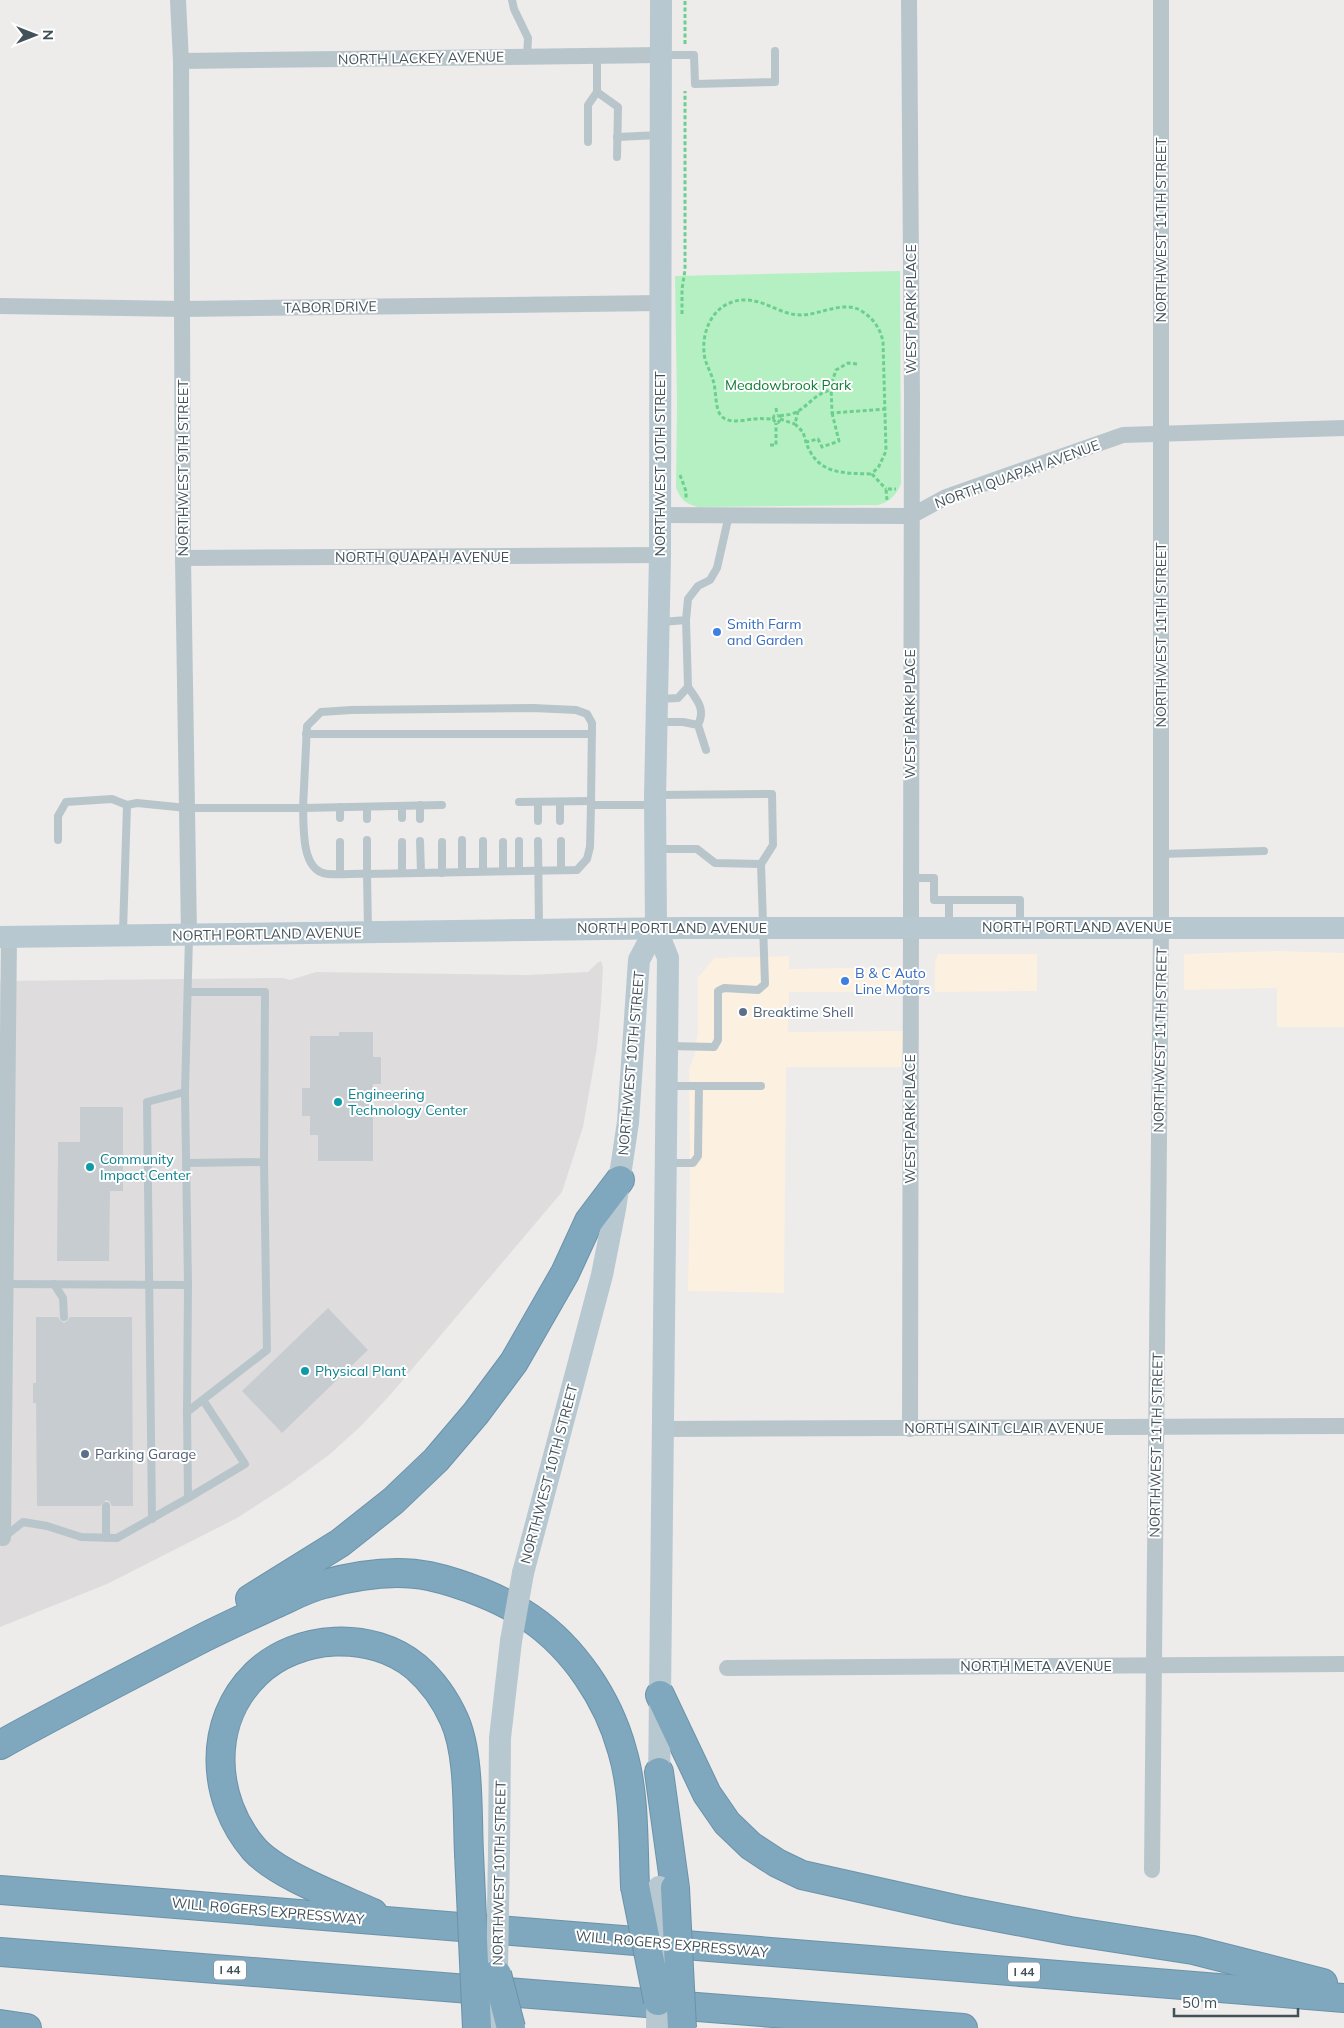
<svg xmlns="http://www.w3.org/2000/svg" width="1344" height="2028" font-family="Mulish,sans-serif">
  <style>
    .commercial { fill: #fcf0e1 }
    .education { fill: #dfdcdd }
    .green { fill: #b5f0c2 }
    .building { fill: #c7ccd1 }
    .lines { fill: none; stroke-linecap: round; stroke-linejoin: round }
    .motorway-casing { stroke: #6a93aa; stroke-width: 30 }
    .path { stroke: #6bd08e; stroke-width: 3; stroke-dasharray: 4 2.5; stroke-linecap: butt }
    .service { stroke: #b8c6cc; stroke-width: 8 }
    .minor { stroke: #b8c6cc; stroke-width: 16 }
    .secondary { stroke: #b7c8d1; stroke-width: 22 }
    .motorway { stroke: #7fa8be; stroke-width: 28 }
    .motorway-bridge-casing { stroke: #6a93aa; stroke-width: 30; stroke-linecap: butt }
    .secondary-bridge { stroke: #b7c8d1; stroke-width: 22 }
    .motorway-bridge { stroke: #7fa8be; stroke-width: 28 }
    .shop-dot { fill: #3f7fe0; stroke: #fff; stroke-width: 2 }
    .service-dot { fill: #5c6f8a; stroke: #fff; stroke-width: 2 }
    .culture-dot { fill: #0f9aa8; stroke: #fff; stroke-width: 2 }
    .labels { text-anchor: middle; stroke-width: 4; stroke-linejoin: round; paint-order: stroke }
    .shield { fill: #fff; stroke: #7b868b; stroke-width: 1 }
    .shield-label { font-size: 12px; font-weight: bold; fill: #435259 }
    .street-label { font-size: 14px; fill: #435259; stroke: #fff }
    .park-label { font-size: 14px; fill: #117d35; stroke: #fff }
    .shop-label { font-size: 14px; fill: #366cbe; stroke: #fff; text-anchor: start }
    .service-label { font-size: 14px; fill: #4e5e75; stroke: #fff; text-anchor: start }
    .culture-label { font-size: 14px; fill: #0d838f; stroke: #fff; text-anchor: start }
  </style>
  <rect width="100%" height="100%" fill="#eeebeb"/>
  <!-- commercial -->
  <g class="commercial">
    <path d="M1277,951L1344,953V1027H1277V988L1184,990V954Z"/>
    <path d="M938,954H1037V991L935,992V963Z"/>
    <path d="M789,956V969L902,967V992H789L788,1032L903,1031L901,1067H786L784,1293L688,1291L690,1179L689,1069L695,1054L698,1031V978L714,958Z"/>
  </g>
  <!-- education -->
  <path class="education" d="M601,961L603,967L601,1004L597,1047L583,1127L562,1192L391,1394L361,1426L330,1454L288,1485L237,1518L107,1584L0,1627V981L283,978L290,980L316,972L527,975L588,972L597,963Z"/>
  <!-- green -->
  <path class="green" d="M900,271L901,484C896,495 890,502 878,505L698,507C686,504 681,500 676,488L677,402L675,276Z"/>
  <!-- building -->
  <g class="building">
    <path d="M339,1032H373V1057H381V1084H373V1161H318V1135H310V1116H302V1088H310V1036H339Z"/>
    <path d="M80,1107H123V1191H110L109,1261H57L58,1142H80Z"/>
    <path d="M328,1308L368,1350L282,1433L242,1391Z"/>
    <path d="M36,1317H58L60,1320L64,1323L67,1321L70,1317H132L133,1506H112L109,1501L106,1500L100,1506H37L36,1403H33V1383H36Z"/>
  </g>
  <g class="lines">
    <!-- motorway casing -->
    <g class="motorway-casing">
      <g id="motorway">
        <path d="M250,1599L340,1543L393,1501L436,1460L476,1413L514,1362L565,1273L589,1221L620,1180"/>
        <path d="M660,1695L707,1794L727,1823L751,1846L777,1863L802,1875L959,1910L1070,1931L1193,1950L1323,1983"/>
        <path d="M0,1745C67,1708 135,1673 203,1638C227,1626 251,1615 275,1604C291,1597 307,1588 324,1584C357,1575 395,1569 429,1576C461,1583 503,1599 530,1618C574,1648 608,1699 622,1750C635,1793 633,1841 635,1886"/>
        <path d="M659,1772L675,1888"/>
        <path d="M0,1890L1344,1998"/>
        <path d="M373,1913C340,1898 277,1875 254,1849C211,1799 207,1722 256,1674C297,1634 372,1630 416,1667C432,1681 445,1699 454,1719C470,1754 467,1814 469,1853"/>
        <path d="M0,1952L963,2028"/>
        <path d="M0,2024L27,2028"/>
      </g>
    </g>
    <!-- path -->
    <g class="path">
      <path d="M685,44V0"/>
      <path d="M682,314V289L685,270V91"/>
      <path d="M857,364L848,363L836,370L831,385L832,413L885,409"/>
      <path d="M776,408L777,415"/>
      <path d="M798,411L795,424L803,432L806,442"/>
      <path d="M832,413L839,441L822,447L818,439L806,442C817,475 843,473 872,474"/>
      <path d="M780,416C784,415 788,415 792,414C808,408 813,394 831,390"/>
      <path d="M773,419L774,416H780L779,422L776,423L773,419C767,419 761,418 754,419C742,420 723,426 718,410C715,400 716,389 713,380C711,373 707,366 705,359C699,331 715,299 746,300C765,300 781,315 801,315C820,315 846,299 863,312C874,319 881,330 883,342L886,451L879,466L872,474L886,489"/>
      <path d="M780,419L795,424"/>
      <path d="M770,445H776V423"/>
      <path d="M680,475L686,491V500"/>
      <path d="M887,500L886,489H896"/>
    </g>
    <!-- service -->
    <g class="service">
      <path d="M512,0L514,9L528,38L527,57"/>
      <path d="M663,55H694L695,84L775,82V51"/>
      <path d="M597,56V92L618,107L617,157"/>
      <path d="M617,137L660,135"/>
      <path d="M588,142V105L597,92"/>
      <path d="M662,622L686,620L688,599L698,586L710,580L717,568L729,515"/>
      <path d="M688,687C697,700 706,709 698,725"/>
      <path d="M660,699L678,698L688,687L686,620"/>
      <path d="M659,722H683L698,725L706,750"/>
      <path d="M306,734H592"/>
      <path d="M657,795L772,794L773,845L761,864L715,863L697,849H658"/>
      <path d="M519,802L591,801"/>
      <path d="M538,802V821"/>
      <path d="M560,802V821"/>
      <path d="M420,805V819"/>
      <path d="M442,805L303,808L307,726L321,712L351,710L533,708L576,710L587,714L592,723L591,805H653"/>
      <path d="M402,806V818"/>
      <path d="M340,807V818"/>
      <path d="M367,807V819"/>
      <path d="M58,840V816L66,802L112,799L127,805"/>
      <path d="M367,840V874L577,870L587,859L590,847L591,805"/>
      <path d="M462,840V872"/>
      <path d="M420,841L421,873"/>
      <path d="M483,841V871"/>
      <path d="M519,841V871"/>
      <path d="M538,841L539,927"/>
      <path d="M561,841V870"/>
      <path d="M340,842V873"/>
      <path d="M402,842V873"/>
      <path d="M503,842V871"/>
      <path d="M1161,854L1264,851"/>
      <path d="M442,873V842"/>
      <path d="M910,878H934V900H1020V926"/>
      <path d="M949,925V900"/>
      <path d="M123,932L127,805L137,803L187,808H303C304,826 301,866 323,873C331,876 357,873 367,874L368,930"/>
      <path d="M669,1046L714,1047L718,1040V991L724,988L758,990L765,984L761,864"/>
      <path d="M668,1086H761"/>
      <path d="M186,1163L264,1162L265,992H188"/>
      <path d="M669,1163H693L698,1156L699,1086"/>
      <path d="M5,1284L188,1285"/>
      <path d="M54,1284L63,1298L64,1317"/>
      <path d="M187,1412L267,1350L264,1162"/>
      <path d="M188,1498L245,1464L203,1400"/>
      <path d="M152,1519L147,1102L185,1092"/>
      <path d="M3,1538L23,1522L47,1526L81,1537L117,1538L188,1498L187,1412L188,1285L185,1092L189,937"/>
      <path d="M106,1538V1506"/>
    </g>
    <!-- minor -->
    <g class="minor">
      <path d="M178,0L181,61L183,558L189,935"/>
      <path d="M909,0L912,397L910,1429"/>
      <path d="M181,61L661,55"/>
      <path d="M0,306L183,309L660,303"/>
      <path d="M660,515L911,516L946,497L1123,435L1344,428"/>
      <path d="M183,558L660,555"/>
      <path d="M664,1429L1344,1426"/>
      <path d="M3,1538L9,937"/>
      <path d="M727,1668L1344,1664"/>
      <path d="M1152,1870L1161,928V0"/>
    </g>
    <!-- secondary -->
    <g class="secondary">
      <path d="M0,937L684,928H1344"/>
      <path d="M523,1573L602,1275L615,1209L628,1122L639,960L656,928"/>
      <path d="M659,1789L668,958L656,928L655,798L660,555L661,0"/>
      <path d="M499,1852L500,1738L511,1641"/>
    </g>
    <!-- motorway -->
    <use href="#motorway" class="motorway"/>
    <!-- motorway-bridge casing -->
    <g class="motorway-bridge-casing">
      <g id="motorway-bridge">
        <path d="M469,1853L477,2028"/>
        <path d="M635,1886L658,2001"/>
        <path d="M675,1888L682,2028"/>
        <path d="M497,1974L511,2028"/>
      </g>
    </g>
    <!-- secondary-bridge -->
    <g class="secondary-bridge">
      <path d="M511,1641L523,1573"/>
      <path d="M496,2028L499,1852"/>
      <path d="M657,2028L659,1887"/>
    </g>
    <!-- motorway-bridge -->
    <use href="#motorway-bridge" class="motorway-bridge"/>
  </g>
  <!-- markers -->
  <g class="shop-dot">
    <circle cx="717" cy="632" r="5"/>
    <circle cx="845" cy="981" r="5"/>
  </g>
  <g class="service-dot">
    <circle cx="743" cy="1012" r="5"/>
    <circle cx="85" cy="1454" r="5"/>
  </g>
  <g class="culture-dot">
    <circle cx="338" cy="1102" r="5"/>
    <circle cx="90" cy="1167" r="5"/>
    <circle cx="305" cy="1371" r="5"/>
  </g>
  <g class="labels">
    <!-- shield labels -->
    <g class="shield">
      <rect x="214" y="1960.5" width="32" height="19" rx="4"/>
      <rect x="1008" y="1962.5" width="32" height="19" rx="4"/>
    </g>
    <g class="shield-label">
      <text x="230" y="1974">I 44</text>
      <text x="1024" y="1976">I 44</text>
    </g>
    <!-- street labels -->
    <g class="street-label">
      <text transform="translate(421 58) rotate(-1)" y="5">NORTH LACKEY AVENUE</text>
      <text transform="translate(1161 230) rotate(-90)" y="5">NORTHWEST 11TH STREET</text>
      <text transform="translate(330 307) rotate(-1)" y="5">TABOR DRIVE</text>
      <text transform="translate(911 309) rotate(-90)" y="5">WEST PARK PLACE</text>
      <text transform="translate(660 464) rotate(-90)" y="5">NORTHWEST 10TH STREET</text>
      <text transform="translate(183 468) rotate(-90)" y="5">NORTHWEST 9TH STREET</text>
      <text transform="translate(1017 474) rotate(-20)" y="5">NORTH QUAPAH AVENUE</text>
      <text x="422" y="562">NORTH QUAPAH AVENUE</text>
      <text transform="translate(1161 635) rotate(-90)" y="5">NORTHWEST 11TH STREET</text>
      <text transform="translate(910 714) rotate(-90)" y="5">WEST PARK PLACE</text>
      <text x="1077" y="932">NORTH PORTLAND AVENUE</text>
      <text x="672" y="933">NORTH PORTLAND AVENUE</text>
      <text transform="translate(267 934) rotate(-1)" y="5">NORTH PORTLAND AVENUE</text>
      <text transform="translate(1160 1040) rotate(-89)" y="5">NORTHWEST 11TH STREET</text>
      <text transform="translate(631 1063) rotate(-85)" y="5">NORTHWEST 10TH STREET</text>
      <text transform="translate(910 1119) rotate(-90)" y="5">WEST PARK PLACE</text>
      <text x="1004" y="1433">NORTH SAINT CLAIR AVENUE</text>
      <text transform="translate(1156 1445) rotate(-89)" y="5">NORTHWEST 11TH STREET</text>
      <text transform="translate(549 1474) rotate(-75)" y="5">NORTHWEST 10TH STREET</text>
      <text x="1036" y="1671">NORTH META AVENUE</text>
      <text transform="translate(499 1873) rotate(-89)" y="5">NORTHWEST 10TH STREET</text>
      <text transform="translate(268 1911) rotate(5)" y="5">WILL ROGERS EXPRESSWAY</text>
      <text transform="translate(672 1944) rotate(5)" y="5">WILL ROGERS EXPRESSWAY</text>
    </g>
    <!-- park labels -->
    <g class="park-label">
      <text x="788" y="390">Meadowbrook Park</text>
    </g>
    <!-- shop labels -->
    <g class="shop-label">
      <text x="727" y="629">Smith Farm<tspan x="727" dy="16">and Garden</tspan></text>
      <text x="855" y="978">B &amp; C Auto<tspan x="855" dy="16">Line Motors</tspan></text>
    </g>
    <!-- service labels -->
    <g class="service-label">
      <text x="753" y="1017">Breaktime Shell</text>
      <text x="95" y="1459">Parking Garage</text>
    </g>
    <!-- culture labels -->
    <g class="culture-label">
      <text x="348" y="1099">Engineering<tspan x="348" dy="16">Technology Center</tspan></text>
      <text x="100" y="1164">Community<tspan x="100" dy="16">Impact Center</tspan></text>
      <text x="315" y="1376">Physical Plant</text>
    </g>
  </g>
  <!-- north arrow -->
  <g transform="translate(35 35) rotate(90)" stroke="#ffffff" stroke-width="4" paint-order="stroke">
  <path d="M0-4L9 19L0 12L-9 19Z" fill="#435259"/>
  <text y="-8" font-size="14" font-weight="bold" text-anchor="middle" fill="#435259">N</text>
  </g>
  <!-- scale -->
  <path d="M1174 2008v8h124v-8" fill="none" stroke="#435259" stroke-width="2.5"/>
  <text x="1182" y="2008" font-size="15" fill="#435259" stroke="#ffffff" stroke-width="4" paint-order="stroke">50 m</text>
</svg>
